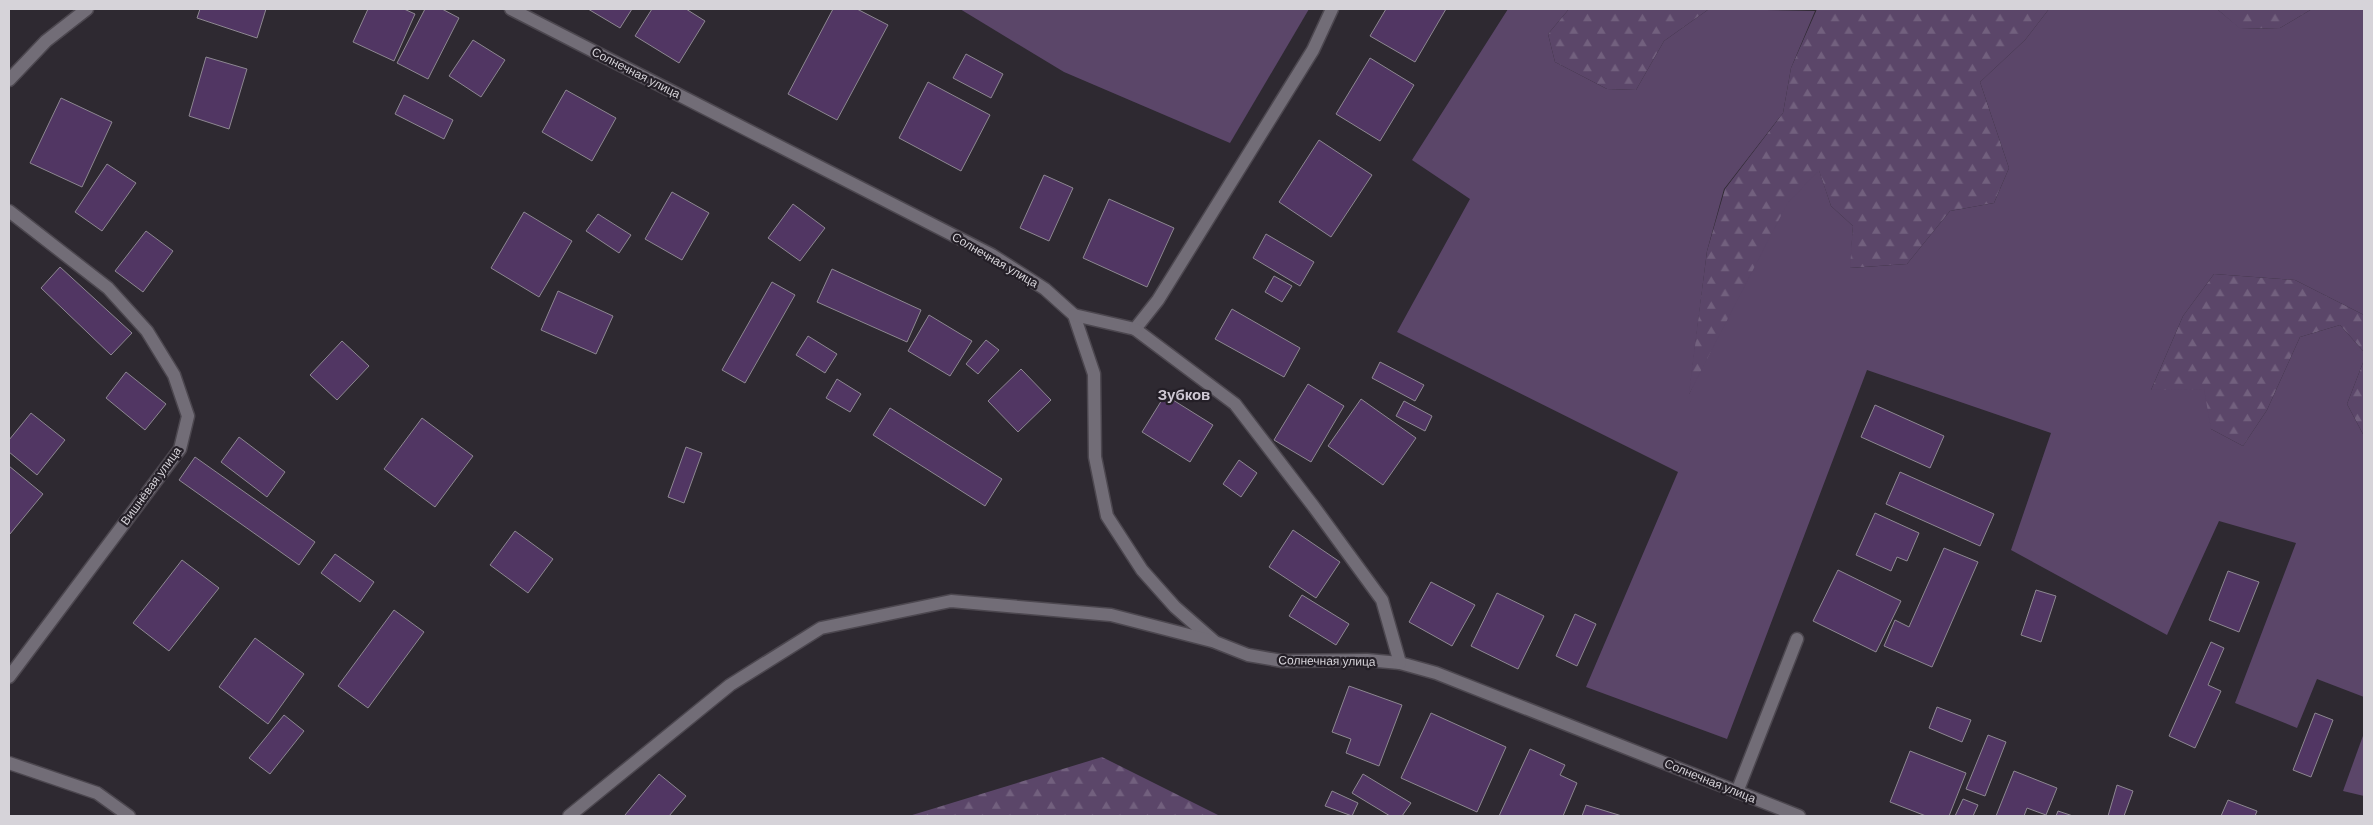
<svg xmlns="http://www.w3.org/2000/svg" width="2373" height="825" font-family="'DM Sans',sans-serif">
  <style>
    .forest { fill: url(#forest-firs) }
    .green { fill: #5b4669 }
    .building { fill: #513663; stroke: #8d8791 }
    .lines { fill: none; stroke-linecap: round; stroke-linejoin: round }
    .minor-casing { stroke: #4c474f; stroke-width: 15 }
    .minor { stroke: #726d77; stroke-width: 12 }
    .labels { text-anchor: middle; stroke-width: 4.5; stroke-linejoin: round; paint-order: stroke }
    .street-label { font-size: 12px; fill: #d6d3d9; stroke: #241f27 }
    .quarter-label { font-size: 15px; font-weight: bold; fill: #cfc8d4; stroke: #241f27 }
  </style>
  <defs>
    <pattern id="forest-firs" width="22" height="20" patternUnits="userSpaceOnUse" patternTransform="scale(1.25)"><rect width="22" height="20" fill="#5b4669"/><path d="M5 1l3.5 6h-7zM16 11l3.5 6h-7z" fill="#72607e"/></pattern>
  </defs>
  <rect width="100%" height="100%" fill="#2e2931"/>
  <!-- forest -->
  <g class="forest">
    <path d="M1569,9H1709L1664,41L1636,90L1607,89L1555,62L1548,34Z"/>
    <path d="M1817,9H2049L2025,40L1980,82L2009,168L1994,203L1950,211L1907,264L1849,268L1853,226L1831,206L1819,171L1688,396L1707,251L1725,189L1783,113L1791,68Z"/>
    <path d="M2217,9H2312L2280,28L2240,29Z"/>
    <path d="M2214,274L2295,280L2364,315V352L2340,325L2300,337L2267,410L2243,446L2211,429L2151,390L2183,316Z"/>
    <path d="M2364,360V436L2347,404Z"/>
    <path d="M1102,757L1220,816H909Z"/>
  </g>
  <!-- green -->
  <g class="green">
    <path d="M960,9H1309L1230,143L1064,72Z"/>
    <path d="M1508,9H1569L1548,34L1555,62L1607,89L1636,90L1664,41L1709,9L1815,11L1791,68L1783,113L1724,189L1707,251L1689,394L1787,204L1819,170L1831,206L1853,226L1850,268L1907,264L1950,211L1994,203L2009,168L1980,82L2025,40L2049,9H2217L2241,29L2280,28L2312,9H2364V315L2295,280L2214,274L2183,316L2151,390L2204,389L2211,429L2243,446L2267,410L2300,337L2340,325L2364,352V360L2347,404L2364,436V697L2317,679L2297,728L2235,703L2296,543L2219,521L2167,635L2011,550L2051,433L1867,370L1727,739L1586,687L1678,472L1397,332L1470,199L1412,160Z"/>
    <path d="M2364,733V796L2343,791Z"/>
  </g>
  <!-- building -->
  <g class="building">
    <path d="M200,9H266L257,38L197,18Z"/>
    <path d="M368,9H404L415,14L394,61L353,42Z"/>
    <path d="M425,9H442L459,18L428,79L397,63Z"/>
    <path d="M588,9H632L620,28Z"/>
    <path d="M652,9H686L705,21L679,63L635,36Z"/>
    <path d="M833,9H857L888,25L837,120L788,94Z"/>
    <path d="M1386,9H1446L1415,62L1370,36Z"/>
    <path d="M473,40L505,60L481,97L449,76Z"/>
    <path d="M966,54L1003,74L991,98L953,78Z"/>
    <path d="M206,57L247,69L229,129L189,116Z"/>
    <path d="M1370,58L1414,85L1380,141L1336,114Z"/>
    <path d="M928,82L990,115L961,171L899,138Z"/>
    <path d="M566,90L616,118L592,161L542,132Z"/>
    <path d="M404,95L453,120L444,139L395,114Z"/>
    <path d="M61,98L112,122L82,187L30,163Z"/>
    <path d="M1319,140L1372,175L1331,237L1279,202Z"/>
    <path d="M107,164L136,183L102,231L75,212Z"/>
    <path d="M1044,175L1073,188L1049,241L1020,228Z"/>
    <path d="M672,192L709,213L682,260L645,239Z"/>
    <path d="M1109,199L1174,228L1147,287L1083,258Z"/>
    <path d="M793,204L825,228L800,261L768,238Z"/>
    <path d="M524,212L572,241L539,297L491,268Z"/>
    <path d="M598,214L631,235L619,253L586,231Z"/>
    <path d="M146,231L173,251L143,292L115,271Z"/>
    <path d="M1266,234L1314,262L1300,286L1253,258Z"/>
    <path d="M60,267L132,333L111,355L41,288Z"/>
    <path d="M832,269L921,310L907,342L817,302Z"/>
    <path d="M1274,276L1292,286L1282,302L1265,292Z"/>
    <path d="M772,282L795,295L745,383L722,370Z"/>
    <path d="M558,291L613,316L596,354L541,330Z"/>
    <path d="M1232,309L1300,348L1284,377L1215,339Z"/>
    <path d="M929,315L972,341L950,376L908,351Z"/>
    <path d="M808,336L837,354L825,373L796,355Z"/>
    <path d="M986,340L999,350L978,374L966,364Z"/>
    <path d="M342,341L369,366L337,400L310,375Z"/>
    <path d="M1380,362L1424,385L1415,401L1372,378Z"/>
    <path d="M1021,369L1051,400L1018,432L988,401Z"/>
    <path d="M126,372L166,404L145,430L106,398Z"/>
    <path d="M837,379L861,394L850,412L826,398Z"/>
    <path d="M1308,384L1344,406L1311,462L1274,440Z"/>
    <path d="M1165,395L1213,425L1190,462L1142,432Z"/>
    <path d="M1361,399L1416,438L1383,485L1328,446Z"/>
    <path d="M1404,401L1432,416L1425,431L1396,416Z"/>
    <path d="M1875,405L1944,436L1930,468L1861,437Z"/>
    <path d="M890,408L1002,479L985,506L873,435Z"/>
    <path d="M31,413L65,440L37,475L9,452V440Z"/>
    <path d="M422,418L473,456L435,507L384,469Z"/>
    <path d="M239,437L285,472L267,497L221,462Z"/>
    <path d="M686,447L702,453L684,503L668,497Z"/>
    <path d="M195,457L315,542L299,565L179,480Z"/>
    <path d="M1239,460L1257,473L1241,497L1223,484Z"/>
    <path d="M9,466L43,494L10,534L9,533Z"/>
    <path d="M1900,472L1994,514L1980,546L1886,504Z"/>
    <path d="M1875,513L1919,533L1907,561L1897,557L1891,571L1856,555Z"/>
    <path d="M1293,530L1340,562L1316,598L1269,567Z"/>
    <path d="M515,531L553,559L528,593L490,565Z"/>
    <path d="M1944,548L1978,562L1932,667L1884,646L1895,620L1909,627Z"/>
    <path d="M335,554L374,582L360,602L321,573Z"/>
    <path d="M182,560L219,588L169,651L133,623Z"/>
    <path d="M1838,570L1901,601L1876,652L1813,621Z"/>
    <path d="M2228,571L2259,582L2239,632L2209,620Z"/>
    <path d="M1431,582L1475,605L1452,646L1409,622Z"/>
    <path d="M2036,590L2056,596L2041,642L2021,635Z"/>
    <path d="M1497,593L1544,616L1518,669L1471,646Z"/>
    <path d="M1302,595L1349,624L1336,645L1289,616Z"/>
    <path d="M394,610L424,632L368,708L338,686Z"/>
    <path d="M1575,614L1596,624L1577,666L1556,656Z"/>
    <path d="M255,638L304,674L268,724L219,687Z"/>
    <path d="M2211,642L2224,648L2208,685L2221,691L2195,748L2169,736Z"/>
    <path d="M1349,686L1402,705L1379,766L1346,753L1351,739L1332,732Z"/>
    <path d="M1937,707L1971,720L1962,742L1929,728Z"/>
    <path d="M1431,713L1506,747L1477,812L1401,778Z"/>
    <path d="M2315,713L2333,720L2311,777L2293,770Z"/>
    <path d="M284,715L304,731L270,774L249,758Z"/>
    <path d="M1988,735L2006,742L1985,796L1966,789Z"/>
    <path d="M1530,749L1565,765L1560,775L1577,783L1563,816H1499Z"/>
    <path d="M1910,751L1966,773L1949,816H1926L1890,802Z"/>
    <path d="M2014,771L2057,788L2046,815L2027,808L2024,816H1996Z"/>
    <path d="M659,774L686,796L669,816H627L625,815Z"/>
    <path d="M1363,774L1411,803L1402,816H1390L1352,793Z"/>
    <path d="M2117,785L2133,791L2124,816H2108Z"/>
    <path d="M1332,791L1358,803L1352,816L1325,806Z"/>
    <path d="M1963,799L1978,805L1973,816H1955Z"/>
    <path d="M2228,800L2257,811L2255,816H2221Z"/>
    <path d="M1586,805L1622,816H1582Z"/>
    <path d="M2058,811L2073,816H2056Z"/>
  </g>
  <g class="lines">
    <!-- minor casing -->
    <g class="minor-casing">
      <g id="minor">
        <path d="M511,9L992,255L1045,289L1074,315L1094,374L1095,457L1107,516L1142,570L1175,607L1215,642L1248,655L1282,661L1367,660L1400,663L1436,673L1799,816"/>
        <path d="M9,80L46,41L87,9"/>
        <path d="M9,211L108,288L147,331L174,375L188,416L180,449L9,677"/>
        <path d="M1074,315L1135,329L1158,300L1313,50L1332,9"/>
        <path d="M1135,329L1235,404L1314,507L1382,600L1400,663"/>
        <path d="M9,763L97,793L129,816"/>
        <path d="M1737,792L1797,639"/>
        <path d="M569,816L730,685L821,628L951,601L1111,615L1212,641"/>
      </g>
    </g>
    <!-- minor -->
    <use href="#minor" class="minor"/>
  </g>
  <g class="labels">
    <!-- street labels -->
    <g class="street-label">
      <text transform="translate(636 73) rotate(27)" y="4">Солнечная улица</text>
      <text transform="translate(995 260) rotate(30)" y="4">Солнечная улица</text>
      <text transform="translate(151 486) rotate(-54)" y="4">Вишнёвая улица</text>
      <text transform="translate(1327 661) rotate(1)" y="4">Солнечная улица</text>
      <text transform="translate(1710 781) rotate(22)" y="4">Солнечная улица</text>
    </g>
    <!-- quarter labels -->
    <g class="quarter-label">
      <text x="1184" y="400">Зубков</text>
    </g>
  </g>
  <!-- border -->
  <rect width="2373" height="825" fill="none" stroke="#d6d3d9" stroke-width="20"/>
</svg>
